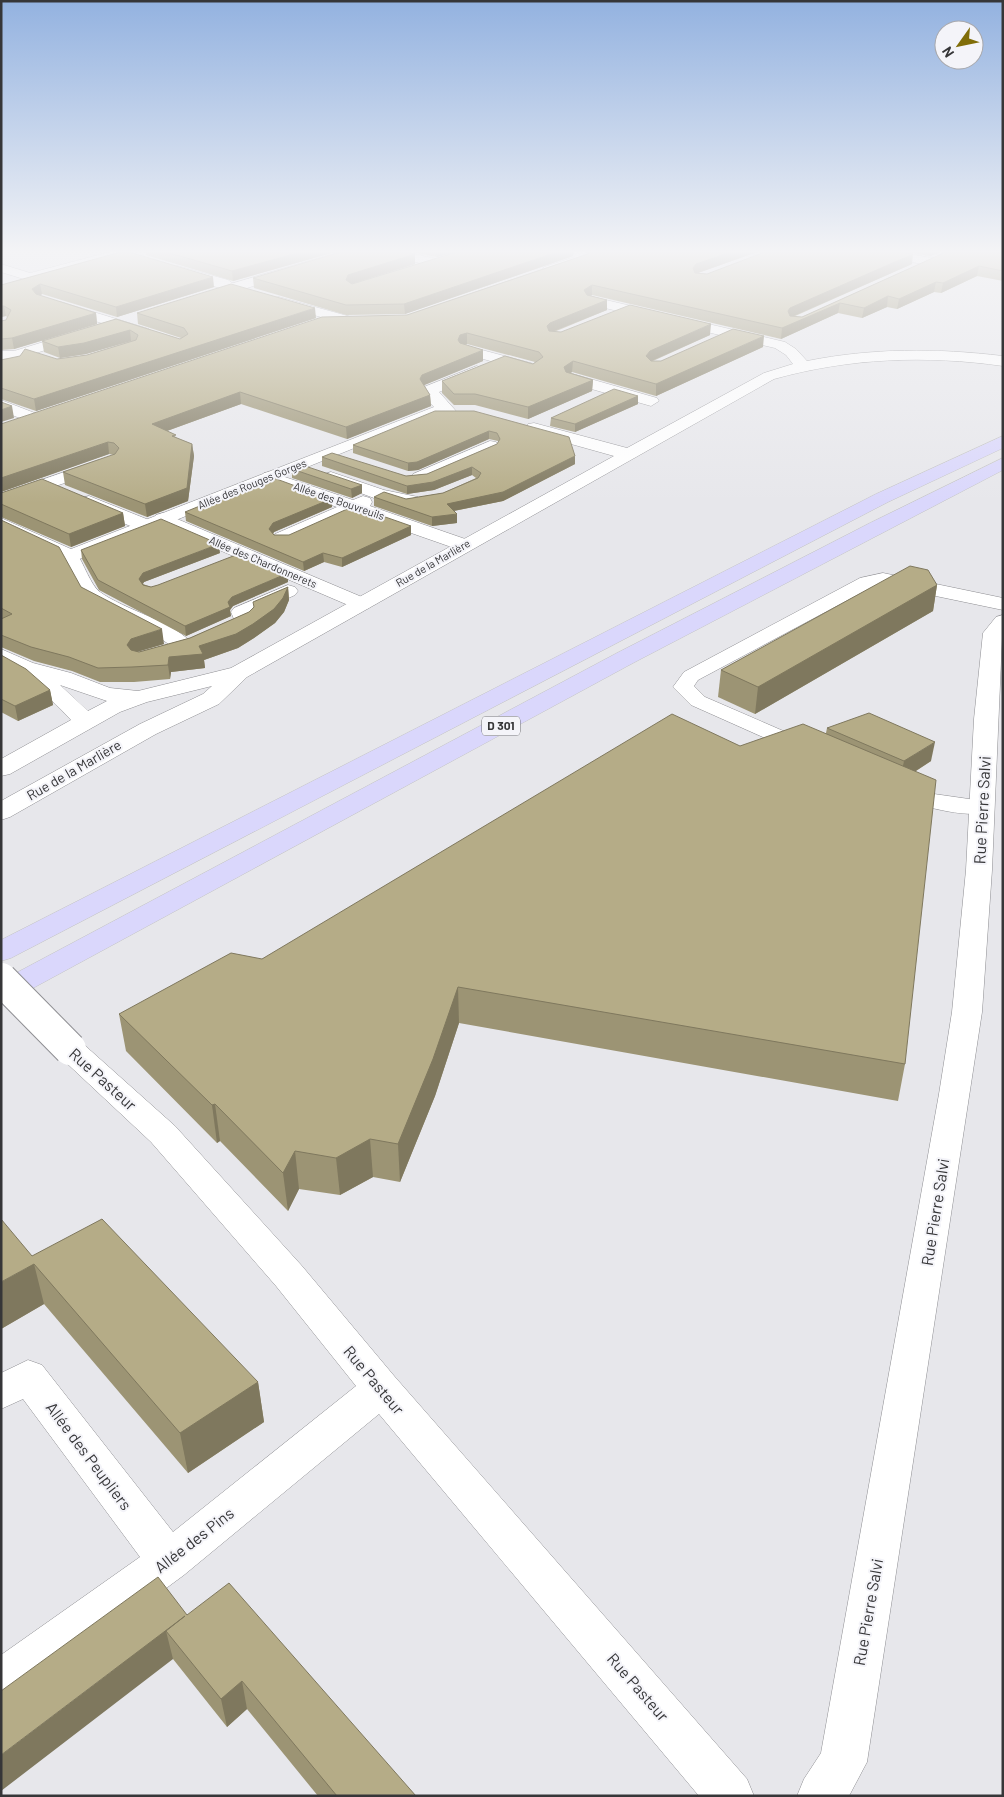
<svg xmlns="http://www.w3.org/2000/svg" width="1004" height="1797" font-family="Barlow,sans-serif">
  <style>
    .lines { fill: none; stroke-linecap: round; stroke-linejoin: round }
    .service-casing { stroke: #8e8e92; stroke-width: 1 }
    .pedestrian-casing { stroke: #8e8e92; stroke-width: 1 }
    .minor-casing { stroke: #8e8e92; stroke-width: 1 }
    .trunk-casing { stroke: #c3c3c3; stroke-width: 1 }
    .service { fill: #fff; fill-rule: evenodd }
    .pedestrian { fill: #fff; fill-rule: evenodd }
    .minor { fill: #fff; fill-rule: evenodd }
    .trunk { fill: #dad7fc; fill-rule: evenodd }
    .minor-bridge-casing { stroke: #8e8e92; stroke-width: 34; stroke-linecap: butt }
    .minor-bridge { stroke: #fff; stroke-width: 32 }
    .wall { fill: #9c9474 }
    .shaded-wall { fill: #7f785e }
    .building { fill: #b5ac87; stroke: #7f785e }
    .labels { text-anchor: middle; stroke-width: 4; stroke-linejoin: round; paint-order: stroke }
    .far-street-label { font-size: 11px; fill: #363638; stroke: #f4f4f9 }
    .shield { fill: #f4f4f9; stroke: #6f6f72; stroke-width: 1 }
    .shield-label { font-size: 12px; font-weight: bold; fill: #363638 }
    .street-label { font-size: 14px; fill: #363638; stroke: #f4f4f9 }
    .near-street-label { font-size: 16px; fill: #363638; stroke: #f4f4f9 }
  </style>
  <rect width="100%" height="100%" fill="#e7e7eb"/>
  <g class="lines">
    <!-- service casing -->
    <g class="service-casing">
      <g id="service">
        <path d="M76,332L81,333L83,336L81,339L20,358L1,359V351H14Z"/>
        <path d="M331,472L384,490L418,497L420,501L418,505L412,506L374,498L325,480L323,477L325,474Z"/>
        <path d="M70,551L76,552C83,562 91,586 100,592C124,610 177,622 194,646L191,650H177L160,638L84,599L61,556L64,552Z"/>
        <path d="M883,573L1003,598V610L883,585L872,587L698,680L694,686L705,697L811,743L814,748L811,753L803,755L691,705L673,687L684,672L860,578Z"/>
        <path d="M901,785L934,794L990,802L994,807L990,812C963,819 920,805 893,797L890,792L893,787Z"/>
      </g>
    </g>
    <!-- pedestrian casing -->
    <g class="pedestrian-casing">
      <g id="pedestrian">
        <path d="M340,252H358L356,255L237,291H227L225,288L227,285Z"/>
        <path d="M573,252H585L588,259L587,262L549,274L542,270L544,267L575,257Z"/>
        <path d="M279,297L355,318L357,321L350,325L274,304L272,301L274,298Z"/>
        <path d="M1,400L40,415L42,418L40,421H28L1,411Z"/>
        <path d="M490,441L496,442L499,446L496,450L425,482H413L410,478L413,474Z"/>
        <path d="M270,472L353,500L363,496L370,498L372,502L370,506L471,541L474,545L471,549H457L354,513L289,542H275L272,538L275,534L337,507L264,481L261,477L264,473Z"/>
        <path d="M89,496L154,522L156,526L154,530H140L82,506L80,502L82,498Z"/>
        <path d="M163,513L369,600L372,604L369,608L362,610L355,608L156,523L154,519L156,515Z"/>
        <path d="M288,585L295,587L298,591L295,595L252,615L254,620L250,624L243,626L236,624L231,612L234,608Z"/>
      </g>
    </g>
    <!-- minor casing -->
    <g class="minor-casing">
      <g id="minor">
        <path d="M110,252H129L127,255L30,281L1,272V264L30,273Z"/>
        <path d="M387,252H406L440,260L441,263L435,267L389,255Z"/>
        <path d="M876,252H899L937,259L938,262L932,266L882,256Z"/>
        <path d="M178,266L228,280L239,288L232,292L173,273L171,270L173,267Z"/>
        <path d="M593,297L785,342L796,349L807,361C872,348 937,348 1003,356V366C926,355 849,358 774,379L247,677L219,704L156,734L10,817L1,820V801L140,724L203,694L212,686L147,702L120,712L10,774L1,776V759L71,720C51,698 28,678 1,665V649L33,663L71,673L110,688L138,691L231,668L614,456L528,432L526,428L528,424L534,423L627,448L764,373L793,364L786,355L775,348L588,304L586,301ZM60,685L107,701L88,711Z"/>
        <path d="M61,302L149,329L151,332L144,336L56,309L54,306L56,303Z"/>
        <path d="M467,346L538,365L541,368L533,373L462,353L460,350L462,347Z"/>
        <path d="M477,366L485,371L482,374L439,392L456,411L454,414L448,416L441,413L77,560H63L1,531V518L71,549L434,407L426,399L422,390L424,387Z"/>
        <path d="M573,374L657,398L659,401L651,406L567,382L565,379L567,376Z"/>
        <path d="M99,460L105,461L108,465L105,469L1,505V494Z"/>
        <path d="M1003,615L992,870L982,1012L867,1762L849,1796H797L804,1779L821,1753L939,1094L952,1012L966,870L974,719L983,633L996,617Z"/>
        <path d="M70,1039L81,1042L175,1126L302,1266L395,1377L747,1779L754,1796H699L379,1414L184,1575L17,1698L1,1704V1655L140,1557L23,1399L1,1409V1373L28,1360L42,1365L173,1532L356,1386L276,1286L151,1142L59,1056L55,1049L59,1042Z"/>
      </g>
    </g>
    <!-- trunk casing -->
    <g class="trunk-casing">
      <g id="trunk">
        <path d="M1003,436V448L888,502L11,958L1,961V940L876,494Z"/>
        <path d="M1003,458V470L633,663L11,1000L1,1003V981L617,653L870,523Z"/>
      </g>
    </g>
    <!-- service -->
    <use href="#service" class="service"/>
    <!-- pedestrian -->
    <use href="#pedestrian" class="pedestrian"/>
    <!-- minor -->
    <use href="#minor" class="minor"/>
    <!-- trunk -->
    <use href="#trunk" class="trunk"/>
    <!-- minor-bridge casing -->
    <g class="minor-bridge-casing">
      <path id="minor-bridge" d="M1,979L70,1049"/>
    </g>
    <!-- minor-bridge -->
    <use href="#minor-bridge" class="minor-bridge"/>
  </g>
  <!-- wall -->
  <g class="wall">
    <path d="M121,252L214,287L117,317L42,294L40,296L96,313L97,324L14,349L1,350V321L6,320L7,317L6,316L1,317V285Z"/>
    <path d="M146,252H335L233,281L146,255Z"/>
    <path d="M412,252H455L437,257Z"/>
    <path d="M586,252H757L698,273L707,274L912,264L793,317H802L946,252L997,253L998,252H996H1003V281L977,276L941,293L934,292L897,309L887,307L862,318L838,313L781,339L592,295L591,296L607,300V310L554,332L710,335L653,361H661L763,347L656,396L572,372L571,373L593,380L592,391L528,419L475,405H454L442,393V381L533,364L535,362L467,344L466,345L483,361L424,385L430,395L431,406L347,439L241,404L167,431L177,438L192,444L194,456L188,501L147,517L65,485L63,472L114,455L109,454L1,492V424L407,315L587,254Z"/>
    <path d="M907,252H941L930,256Z"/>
    <path d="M415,254V264L352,284L573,256L405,314L346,315L254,288L253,278Z"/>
    <path d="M137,313L316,318L36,411L1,399V360L57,359L87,355L131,341L86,354L60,358L44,352L42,341L116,319L180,339L181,338L138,324Z"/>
    <path d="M638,396V404L575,432L550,426L551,418Z"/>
    <path d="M474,411L575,464L503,501L454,511L457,523L432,526L374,506V497L406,499L443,493L476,478L472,475L434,490L407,494L322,466V457L406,476L427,474L497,444L498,442V441L489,439L418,470L408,471L353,453V445Z"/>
    <path d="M292,469L362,485V493L352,498L292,478Z"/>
    <path d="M1,493L123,513L125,526L71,547L1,517Z"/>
    <path d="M331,499L332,507L274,532L273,534L274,535H289L411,526V535L342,567L324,562L304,571L186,521L185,512Z"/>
    <path d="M1,520L81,587L164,644L137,652H139L190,638L249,612L288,587L289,600L284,612L275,623L254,638L238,648L204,660L205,668L171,672L170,679L134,682H100L72,671L34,661L1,647Z"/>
    <path d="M81,550L220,553L144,582L143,584L151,587L288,582L233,606L230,610L231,616L186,636L99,590L82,559Z"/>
    <path d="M937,585L933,611L755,714L718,697L721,670Z"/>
    <path d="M1,655L50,690L53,705L18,721L1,712Z"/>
    <path d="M827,728L931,761L916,771L905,1064L898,1101L459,1023L435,1096L400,1182L373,1177L340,1195L299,1189L288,1211L220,1141L217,1143L126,1051L119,1014L262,959L740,746L826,733Z"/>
    <path d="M32,1256L258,1382L264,1422L188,1473L44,1304L1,1329Z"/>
    <path d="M187,1615L416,1796H318L247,1709L227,1727L173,1659L1,1691Z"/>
  </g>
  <!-- shaded-wall -->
  <g class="shaded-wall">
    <path d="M301,252H335L233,281L232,271Z"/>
    <path d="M436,252H455L437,257Z"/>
    <path d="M557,252H573V256L405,314L404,304Z"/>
    <path d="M731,252H757L695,274L693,268L696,264Z"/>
    <path d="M930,252H941L930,256Z"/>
    <path d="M415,254V264L348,285L346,280L348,275Z"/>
    <path d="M913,254L912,264L789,318L788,311L790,308Z"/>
    <path d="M979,266L977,276L941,293L943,283Z"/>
    <path d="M213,277L214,287L117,317L116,307Z"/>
    <path d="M936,282L934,292L897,309L899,299Z"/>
    <path d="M40,284L42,294L34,300L32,289Z"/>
    <path d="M592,285V295L584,301V290Z"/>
    <path d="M888,296L887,307L862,318L864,308Z"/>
    <path d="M607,300V310L549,333L547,326L550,323Z"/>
    <path d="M840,303L838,313L781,339L782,328Z"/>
    <path d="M1,306H4L6,316L1,317Z"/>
    <path d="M315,308L316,318L36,411L34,399Z"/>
    <path d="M96,313L97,324L14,349L12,338Z"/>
    <path d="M711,324L710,335L649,362L646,356L650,351Z"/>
    <path d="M130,330L131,341L86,354L60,358L58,347Z"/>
    <path d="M467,333V344L460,346L458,340L460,335Z"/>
    <path d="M764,336L763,347L656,396V384Z"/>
    <path d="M483,350V361L422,386L420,379L422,375Z"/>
    <path d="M573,361L572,372L563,378L564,367Z"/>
    <path d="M593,380L592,391L528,419V407Z"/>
    <path d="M240,392L241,404L153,436L152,424Z"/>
    <path d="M430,395L431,406L347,439L346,427Z"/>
    <path d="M638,396V404L575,432V424Z"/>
    <path d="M12,406L14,418L1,422V410Z"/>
    <path d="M489,431V439L418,470L408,471V463Z"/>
    <path d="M108,442L109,454L1,492V478Z"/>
    <path d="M192,444L194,456L188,501L147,517L145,504Z"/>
    <path d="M575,456V464L503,501L448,512L447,504Z"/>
    <path d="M472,467V475L434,490L407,494V486Z"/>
    <path d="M362,485V493L352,498L351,489Z"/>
    <path d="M331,499L332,507L274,532L270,538L269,529L273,523Z"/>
    <path d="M123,513L125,526L71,547L69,534Z"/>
    <path d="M457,514V523L432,526V517Z"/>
    <path d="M411,526V535L342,567V558Z"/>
    <path d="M219,544L220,553L144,582L140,588L139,579L143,573Z"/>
    <path d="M323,553L324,562L304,571L303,562Z"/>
    <path d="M288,573V582L233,606L230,610L231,616L186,636L185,626L228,602L232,597Z"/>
    <path d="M937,585L933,611L755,714L758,687Z"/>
    <path d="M288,587L289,600L284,612L275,623L254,638L238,648L204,660L205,668L171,672L170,679L168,665L169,657L199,646Z"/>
    <path d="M162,629L164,644L133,653L127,645L131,639Z"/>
    <path d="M50,690L53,705L18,721L15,706Z"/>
    <path d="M935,742L931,761L900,781L904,761Z"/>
    <path d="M458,987L459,1023L435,1096L400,1182L398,1144Z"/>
    <path d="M215,1104L220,1141L217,1143L212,1105Z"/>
    <path d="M370,1139L373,1177L340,1195L336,1158Z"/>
    <path d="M295,1151L299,1189L288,1211L283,1173Z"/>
    <path d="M34,1264L44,1304L1,1329V1282Z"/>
    <path d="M258,1382L264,1422L188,1473L180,1433Z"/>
    <path d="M185,1616L166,1631L173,1659L1,1791V1755Z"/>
    <path d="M242,1681L247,1709L227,1727L221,1699Z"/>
  </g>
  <!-- building -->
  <g class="building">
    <path d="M121,252H129L213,277L116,307L40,284L32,289L36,294L96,313L12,338L1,339V321L6,320L11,310L4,306H1V285Z"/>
    <path d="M166,252H301L232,271Z"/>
    <path d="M341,252H406L415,254L348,275L346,280L352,284L457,252H557L404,304L346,305L253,278Z"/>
    <path d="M589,252H731L696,264L693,268L695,273L707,274L765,252H901L913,254L790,308L788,311L790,316L802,317L946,252H994L997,253L999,252H1003V271L979,266L943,283L936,282L899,299L888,296L864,308L840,303L782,328L592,285L584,290L587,295L607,300L550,323L547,326L549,331L561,332L630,305L711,324L650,351L646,356L651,361H661L733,329L764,336L656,384L573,361L564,367L566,372L593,380L528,407L475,394H454L442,381L505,356L533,364L543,357L539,352L467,333L460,335L458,340L460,343L483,350L422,375L420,379L430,395L346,427L240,392L152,424L176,435L172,436L192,444L187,488L145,504L63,472L115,454L119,448L114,443L108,442L1,478V424L322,317L407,315L588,254Z"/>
    <path d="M231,284L315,308L34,399L1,388V360L20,356L25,349L57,359L87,355L136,340L138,335L130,330L84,343L58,347L42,341L116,319L180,339L188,334L184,328L137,313Z"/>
    <path d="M614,389L638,396L575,424L551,418Z"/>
    <path d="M1,402L12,406L1,410Z"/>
    <path d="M435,411H474L569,437L575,456L503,492L447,504L457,514L432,517L374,497L384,492L406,499L443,493L478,478L481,473L472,467L433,482L407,486L322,457L332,453L406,476L427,474L497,444L500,439L497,433L489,431L417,462L408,463L353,445Z"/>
    <path d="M302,465L362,485L351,489L292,469Z"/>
    <path d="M271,477L331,499L273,523L269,529L274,535H289L354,506L411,526L342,558L323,553L303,562L185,512Z"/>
    <path d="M42,479L123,513L69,534L1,504V493Z"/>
    <path d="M161,519L219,544L143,573L139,579L143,585L151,587L158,585L241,553L288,573L232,597L228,602L230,607L185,626L98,580L81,550Z"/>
    <path d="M1,520L59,547L81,587L162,629L131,639L127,645L131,650L139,652L190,638L249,612L254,607L253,602L288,587L283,598L274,609L253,624L236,634L199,646L203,654L169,657L168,665L132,667L98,668L69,657L31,647L1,635V619L12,614L1,608Z"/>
    <path d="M910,566L928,570L937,585L758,687L721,670Z"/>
    <path d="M1,655L26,669L50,690L15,706L1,699Z"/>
    <path d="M869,713L935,742L904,761L827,728Z"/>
    <path d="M672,714L740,746L803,724L936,780L905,1064L458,987L433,1059L398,1144L370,1139L336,1158L295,1151L283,1173L215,1104L212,1105L119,1014L231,953L262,959Z"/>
    <path d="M1,1219L32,1256L102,1219L258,1382L180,1433L34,1264L1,1282Z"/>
    <path d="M158,1577L187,1615L229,1583L416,1796H337L242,1681L221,1699L166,1631L185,1616L1,1755V1691Z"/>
  </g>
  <!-- sky -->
  <linearGradient id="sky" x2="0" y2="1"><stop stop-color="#93b2e0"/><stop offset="0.5" stop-color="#f4f4f6"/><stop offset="1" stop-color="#f4f4f6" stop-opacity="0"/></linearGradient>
  <rect width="1004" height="503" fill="url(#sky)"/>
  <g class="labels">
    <!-- far-street labels -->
    <g class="far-street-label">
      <text transform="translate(252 484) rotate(-22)" y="4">Allée des Rouges Gorges</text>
      <text transform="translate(339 501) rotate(19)" y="4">Allée des Bouvreuils</text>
      <text transform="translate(263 562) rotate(23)" y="4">Allée des Chardonnerets</text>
      <text transform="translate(433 563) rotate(-30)" y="4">Rue de la Marlière</text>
    </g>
    <!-- shield labels -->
    <rect class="shield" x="482" y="716.5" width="38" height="19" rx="4"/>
    <g class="shield-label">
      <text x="501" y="730">D 301</text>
    </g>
    <!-- street labels -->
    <g class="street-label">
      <text transform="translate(74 770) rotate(-30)" y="5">Rue de la Marlière</text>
    </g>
    <!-- near-street labels -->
    <g class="near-street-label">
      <text transform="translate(982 810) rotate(-87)" y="6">Rue Pierre Salvi</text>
      <text transform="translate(103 1079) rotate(42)" y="6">Rue Pasteur</text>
      <text transform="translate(935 1212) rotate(-81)" y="6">Rue Pierre Salvi</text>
      <text transform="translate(374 1380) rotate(50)" y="6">Rue Pasteur</text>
      <text transform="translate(89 1456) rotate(53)" y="6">Allée des Peupliers</text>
      <text transform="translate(194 1540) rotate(-38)" y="6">Allée des Pins</text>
      <text transform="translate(868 1612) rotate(-80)" y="6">Rue Pierre Salvi</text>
      <text transform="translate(638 1687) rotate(49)" y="6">Rue Pasteur</text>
    </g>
  </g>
  <!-- border -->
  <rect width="1004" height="1797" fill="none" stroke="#363638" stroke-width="5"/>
  <!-- north arrow -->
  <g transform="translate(959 45) rotate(237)"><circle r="24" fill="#f4f4f9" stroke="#a8a8ac"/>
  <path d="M0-4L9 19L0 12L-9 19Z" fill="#806d09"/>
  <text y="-8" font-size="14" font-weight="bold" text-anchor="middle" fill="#363638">N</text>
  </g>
</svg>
